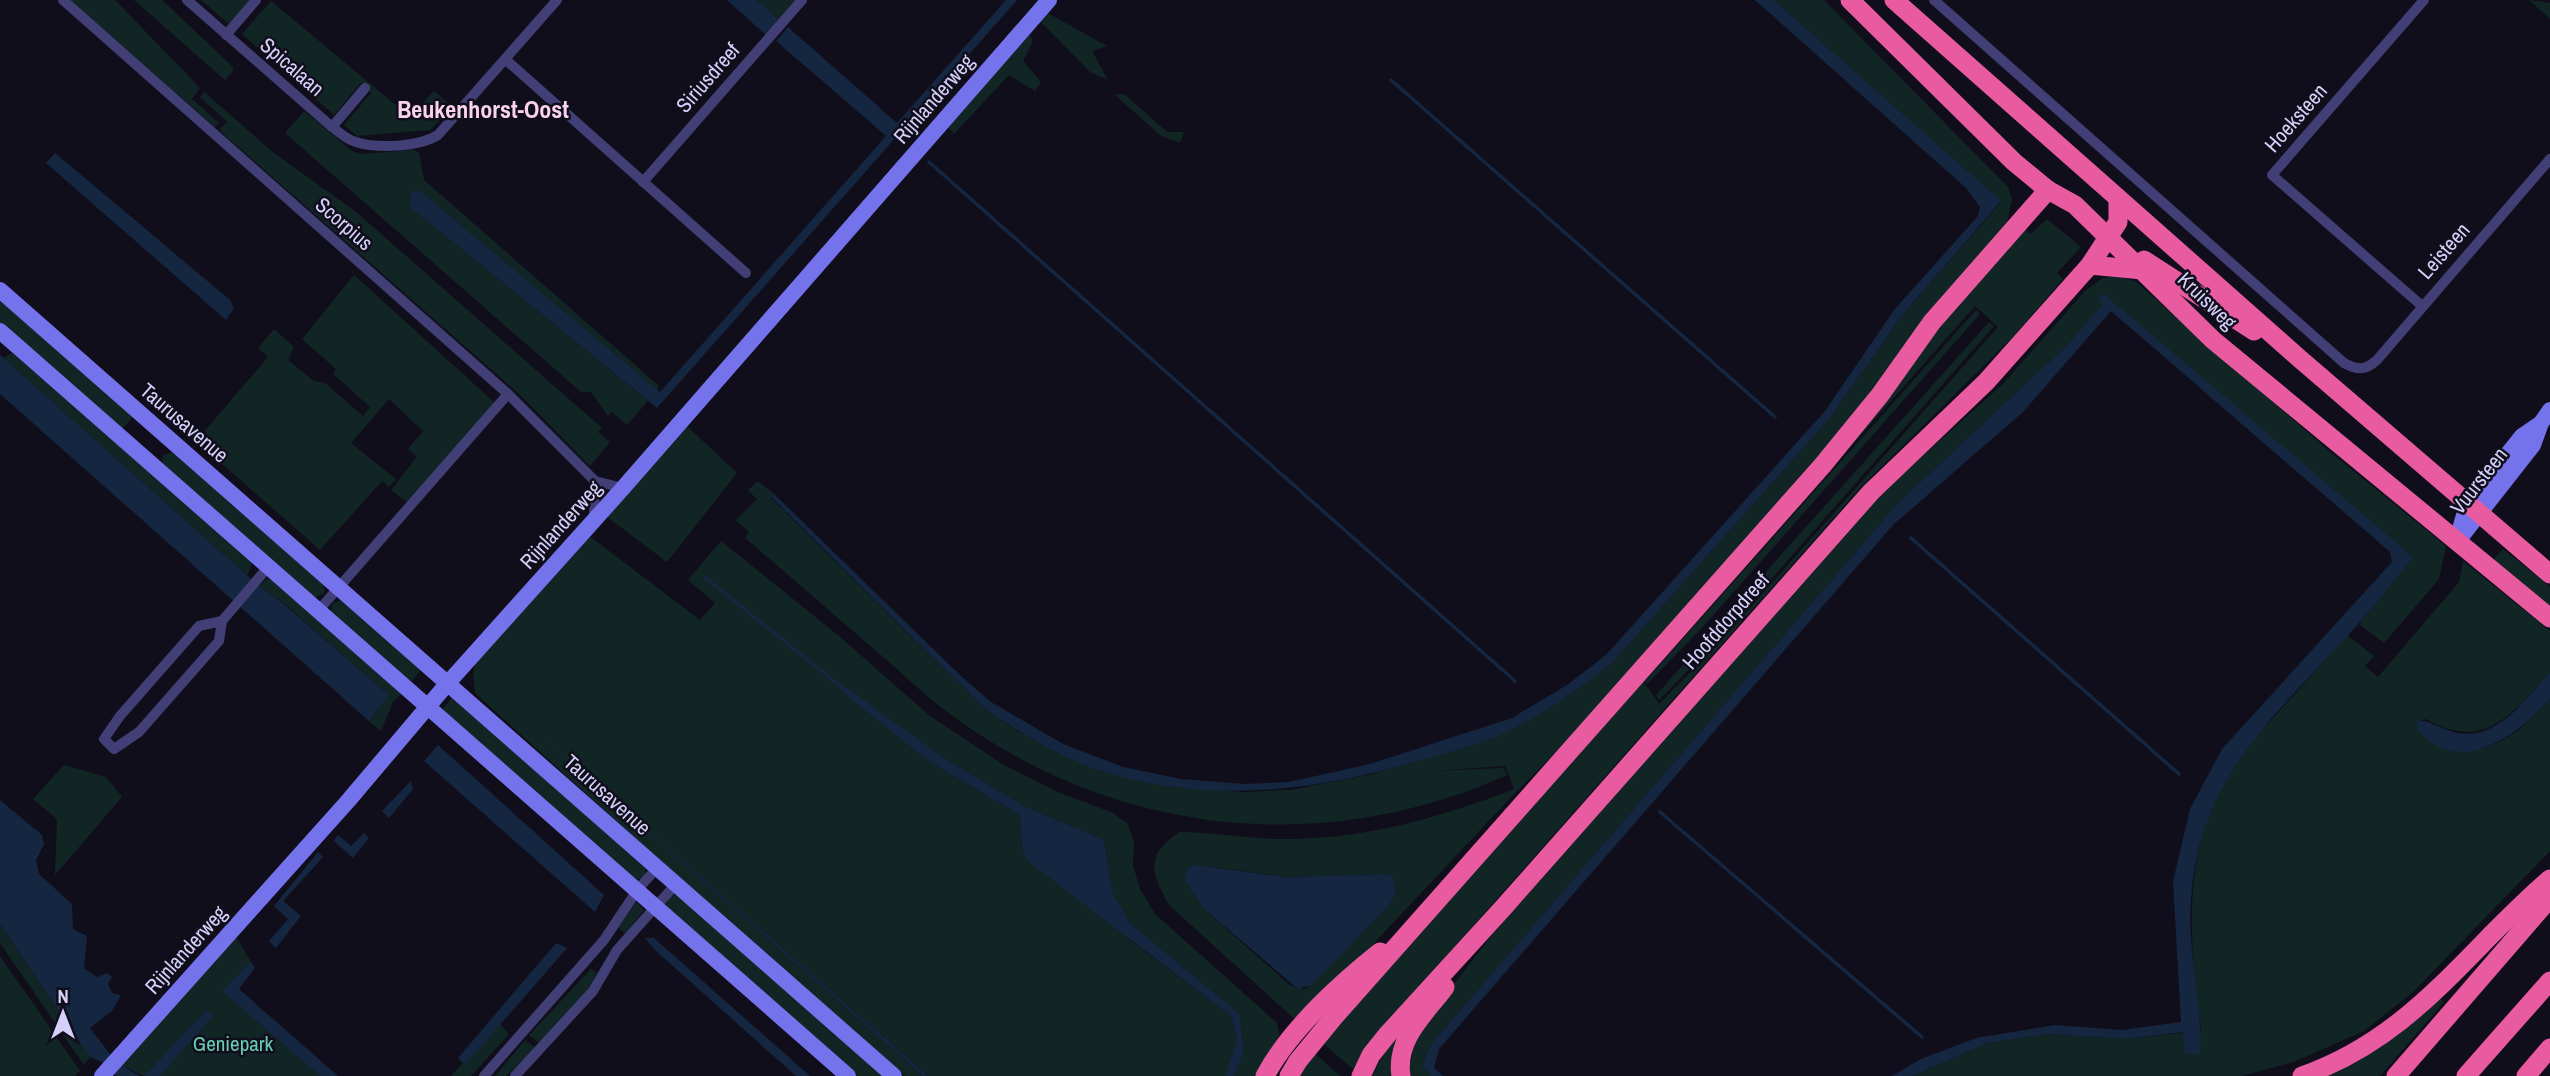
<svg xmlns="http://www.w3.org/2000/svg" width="2550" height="1076" font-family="'Archivo Narrow',sans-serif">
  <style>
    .green { fill: #122525; fill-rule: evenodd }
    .water { fill: #152640 }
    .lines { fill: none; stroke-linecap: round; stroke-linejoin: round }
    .stream { stroke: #152640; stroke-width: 3.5 }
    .street { stroke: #413f75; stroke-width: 10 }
    .secondary { stroke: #7573ec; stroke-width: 16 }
    .highway { stroke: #e95ba0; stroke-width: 19 }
    .labels { text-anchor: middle; stroke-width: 5; stroke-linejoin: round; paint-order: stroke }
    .street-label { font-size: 21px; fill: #d4d0f9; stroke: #110e1c }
    .park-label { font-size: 21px; fill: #67ceb3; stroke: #110e1c }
    .quarter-label { font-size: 24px; font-weight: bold; fill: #f9d2eb; stroke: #110e1c }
  </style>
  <rect width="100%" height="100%" fill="#110e1c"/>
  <!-- green -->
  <g class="green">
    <path d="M70,0H115L200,88L192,99L219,123L215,127Z"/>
    <path d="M134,0H162L233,67V71L225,80Z"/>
    <path d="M201,0H252L229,24Z"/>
    <path d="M757,0H797L779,20Z"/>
    <path d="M1774,0H1824L2008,187L2012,199L2007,222L1870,398L1579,729L1514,794L1299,1023L1170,906C1151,875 1144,854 1180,832C1217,832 1254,840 1291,839C1369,838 1442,817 1514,789L1505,766L1430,771L1504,768L1507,775C1319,859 1111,835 946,711C923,694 903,674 882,656C836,616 791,577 745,538L749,532L736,520L757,499L748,490L758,481L774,494L770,497L982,706L1016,730L1054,751L1116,775L1174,787L1244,792L1290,790L1373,774L1514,729L1613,662L1831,417L1900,318L2001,202ZM1206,866L1286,877L1386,874L1393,878L1396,893L1390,904L1305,989L1291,986L1204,909Z"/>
    <path d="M2529,0L2550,3V19Z"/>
    <path d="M271,1L410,117L434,91L453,107L430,130L357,136L344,125L371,93L361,83L334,115L242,34Z"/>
    <path d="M1046,12L1107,46L1092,51L1108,80L1090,72L1040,21Z"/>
    <path d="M1028,32L1033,41L1023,61L1041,82L1035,91L1009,75L954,134L947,126Z"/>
    <path d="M204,92L274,153L355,211L602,428L598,432L610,442L590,466L518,393L219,130L227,122L200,97Z"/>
    <path d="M1114,94H1124L1167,132H1184L1180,143L1161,136Z"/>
    <path d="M304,111L352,151L362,154L414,150L419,153L424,180L658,385V391L419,190L415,211L648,401L627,425L612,412L608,416L591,392H581L285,133Z"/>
    <path d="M2047,219L2081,247L2057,273L2063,279L2013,337L1860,488L1373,1039L1353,1069L1320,1041L2023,228L2031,234ZM1975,306L1998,327L1717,645L1659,704L1643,681Z"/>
    <path d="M354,275L495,403L407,502L391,490L417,457L408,449L423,431L389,399L351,443L396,479L389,487L382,481L320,550L196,441L268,357L258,348L274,329L294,347L288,360L314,381L325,383L363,416L370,407L333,374L336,369L302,339Z"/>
    <path d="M2116,276L2135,281L2330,452L2446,546L2439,579L2384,643L2359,624L2412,557L2104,304L2066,346L1897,504L1431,1044L1422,1065L1431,1076H1408L1415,1034L1493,934L1879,495L2003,384L2085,291L2103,278Z"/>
    <path d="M0,297L134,416L121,430L0,324Z"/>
    <path d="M1976,310L1980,314L1701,629L1647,684L1645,681Z"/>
    <path d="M1989,322L1994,326L1715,643L1659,700L1656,695Z"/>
    <path d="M12,353L249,558L252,565L247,575L3,358Z"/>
    <path d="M687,426L737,473L667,562L606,516Z"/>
    <path d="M176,451L324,582V593L315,598L162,466L163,455Z"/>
    <path d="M588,535L700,620L715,603L688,580L721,541L839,636L930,716L1004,765L1058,792L1111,812L1127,823L1134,841L1133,865L1140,889L1155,914L1277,1023L1280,1038L1254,1076H1234L1244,1053L1240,1014L1130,923L1113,893L1104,840L1024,806L938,754L930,762L1020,815L1022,850L1134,943L1232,1017L1237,1041L1225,1076H928L648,831L923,1076H905L718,913L475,693L473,673L477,660Z"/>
    <path d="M2503,549L2550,587V607L2493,560Z"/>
    <path d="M2463,561L2550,631V672C2513,713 2485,753 2426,719L2417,722L2450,750C2495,755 2522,730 2550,699V851L2413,992L2364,1031L2294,1062L2242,1076H1912L1988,1043L2048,1034L2127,1039L2201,1031C2188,929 2180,844 2241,754C2251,740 2265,727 2276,715C2300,688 2324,662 2347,635L2374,656L2365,666L2378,677L2459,582Z"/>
    <path d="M267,579L274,580L402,693L393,702L381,731L369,721L389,695L286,605L259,586Z"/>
    <path d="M341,600L422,669L409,684L331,612L332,604Z"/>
    <path d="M453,696L646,869L645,877L635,880L442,710Z"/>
    <path d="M64,765L106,777L122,797L55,875L57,819L33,799Z"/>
    <path d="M672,895H678L884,1076H857L667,909L666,900Z"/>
    <path d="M636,902L644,910L625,934L618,927Z"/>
    <path d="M0,924L90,1057L84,1065L0,943Z"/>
    <path d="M236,937L251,962L223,991L320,1076H160L212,1016L206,1010L144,1076L120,1065Z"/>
    <path d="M0,956L80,1071L75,1076H0Z"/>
    <path d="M591,969L597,973L589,988L540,1044L529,1035Z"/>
    <path d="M2439,998L2444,1002L2380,1076H2325L2398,1035Z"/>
    <path d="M499,1023L509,1034L471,1076H451Z"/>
    <path d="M1393,1036L1399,1040L1396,1076H1372Z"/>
    <path d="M525,1040L536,1048L506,1076H495Z"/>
    <path d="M1313,1052L1340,1076H1298Z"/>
  </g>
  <!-- water -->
  <g class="water">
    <path d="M727,0H757L779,20L766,35Z"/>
    <path d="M1006,0H1017L657,408L410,207L411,192L419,190L660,392L886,136L776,41L788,27L897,123Z"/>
    <path d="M1755,0H1774L2001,201L1900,318L1831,417L1613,662C1582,687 1551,709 1517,727C1491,741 1459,749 1431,757C1326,789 1227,804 1118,776C1069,763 1023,736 982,706L770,496L774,494L962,677L991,702L1063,744L1123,767L1181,779L1245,784L1289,782L1370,764L1512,718L1567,685L1606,655L1825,411L1894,310L1978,216L1980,207L1966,188Z"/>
    <path d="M55,153L230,300L234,308L226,320L46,163Z"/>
    <path d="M2103,293L2413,557C2395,579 2378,602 2359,623C2280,713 2199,772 2191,901C2187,953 2203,1003 2200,1055L2185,1053L2183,1032L2127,1039L2048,1034L1988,1043L1912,1076H1892L1921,1059L1976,1038L2055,1025L2122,1030L2181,1022L2173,881L2190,809L2222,749L2392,562L2390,552L2111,311L2023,412L1893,525L1439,1049L1434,1068L1443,1076H1431L1422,1065L1431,1044L1897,504L2066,346L2103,304L2099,299Z"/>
    <path d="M0,355L259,586L285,605L389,695L369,721L0,394Z"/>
    <path d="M2550,672V699C2519,735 2458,780 2417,729V720C2431,721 2443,730 2458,733C2499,740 2526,698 2550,672Z"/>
    <path d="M840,683L938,754L1024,806L1104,840L1113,893L1130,923L1240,1014L1244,1053L1234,1076H1225L1237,1041L1232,1017L1030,863L1022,850L1020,815L930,762L840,690Z"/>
    <path d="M508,708L928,1076H923Z"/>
    <path d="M438,745L604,895L595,912L424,761Z"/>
    <path d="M411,781L413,789L389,818L382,811Z"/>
    <path d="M0,800L42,835L44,844L36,860L39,874L72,904L73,929L87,936L84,968L97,977L107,973L112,977L108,984L112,993L121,995L112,1011L90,1028L117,1063L140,1076H116L106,1064L90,1057L0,924Z"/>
    <path d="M364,833L369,838L353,858L334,841L338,835L351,846Z"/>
    <path d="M318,852L323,857L283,901L301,916L276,948L269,941L288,919L274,906Z"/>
    <path d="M1195,865L1286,877L1386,874L1393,877L1396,893L1390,904L1311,985L1298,989L1204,909L1185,879L1187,869Z"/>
    <path d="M645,938H654L810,1076H796L656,951Z"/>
    <path d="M556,943L567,948L465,1065L458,1058Z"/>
    <path d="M251,962L255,968L239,989L338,1076H320L222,991Z"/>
    <path d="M206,1010L213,1016L160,1076H144Z"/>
  </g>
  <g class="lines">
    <!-- stream -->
    <g class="stream">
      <path d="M1391,80L1775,417"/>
      <path d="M929,162L1515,681"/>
      <path d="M1911,538L2179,774"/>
      <path d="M706,578L840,686"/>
      <path d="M1660,812L1922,1037"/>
    </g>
    <!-- street -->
    <g class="street">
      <path d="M63,0L508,394L595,481L623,488"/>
      <path d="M187,0L332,127C339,132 347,140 356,142C378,149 419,147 438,135L557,0"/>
      <path d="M1934,0L2344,363C2357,370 2365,371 2377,360L2550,159"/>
      <path d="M226,35L256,0"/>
      <path d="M505,59L746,273"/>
      <path d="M332,127L365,88"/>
      <path d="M643,182L802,0"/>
      <path d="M2421,305L2272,175L2424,0"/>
      <path d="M594,518L595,481"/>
      <path d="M318,611L508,394"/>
      <path d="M222,621L199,626L120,716L104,739L114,749L139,732L219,641L222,621L268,567"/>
      <path d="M484,1076L604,940L638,889L657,868"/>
      <path d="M515,1076L593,991L617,950L676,884"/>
    </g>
    <!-- secondary -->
    <g class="secondary">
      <path d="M0,290L894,1076"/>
      <path d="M0,331L848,1076"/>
      <path d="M2458,536L2467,505L2522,436L2541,423"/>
      <path d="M2457,542L2533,445L2541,423L2550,410"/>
      <path d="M102,1076L348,801L447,684L623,488L1049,0"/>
    </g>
    <!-- highway -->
    <g class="highway">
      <path d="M1850,0L2014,162L2048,190L2075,205L2213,340L2550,618"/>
      <path d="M1894,0L2300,359L2550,574"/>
      <path d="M2144,260L2254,331"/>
      <path d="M2090,265L2143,270"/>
      <path d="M1265,1076C1289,1031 1340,984 1380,952"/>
      <path d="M1289,1076L1298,1061L1334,1017L1822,466L1880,395L1932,322L2048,190"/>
      <path d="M1361,1076L1371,1055L1387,1035L1503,908L1871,492L1986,382L2090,265L2118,222V199"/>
      <path d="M1401,1076C1395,1039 1425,1014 1445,987"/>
      <path d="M2302,1076C2413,1037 2465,952 2550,879"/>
      <path d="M2396,1076L2550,898"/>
      <path d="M2466,1076L2550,981"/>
      <path d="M2526,1076L2550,1048"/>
    </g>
  </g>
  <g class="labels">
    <!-- street labels -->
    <g class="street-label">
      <text transform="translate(292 67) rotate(41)" y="7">Spicalaan</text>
      <text transform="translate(708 78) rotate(-49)" y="7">Siriusdreef</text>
      <text transform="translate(934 99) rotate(-49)" y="7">Rijnlanderweg</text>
      <text transform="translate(2296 118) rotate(-49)" y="7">Hoeksteen</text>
      <text transform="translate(344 224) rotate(41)" y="7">Scorpius</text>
      <text transform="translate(2444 251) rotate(-49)" y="7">Leisteen</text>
      <text transform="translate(2207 301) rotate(44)" y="7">Kruisweg</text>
      <text transform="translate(184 423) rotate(41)" y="7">Taurusavenue</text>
      <text transform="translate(2479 481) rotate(-52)" y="7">Vuursteen</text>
      <text transform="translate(561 525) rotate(-48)" y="7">Rijnlanderweg</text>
      <text transform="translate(1726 621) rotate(-49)" y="7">Hoofddorpdreef</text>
      <text transform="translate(607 795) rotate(42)" y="7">Taurusavenue</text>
      <text transform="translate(186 950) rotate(-48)" y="7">Rijnlanderweg</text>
    </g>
    <!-- park labels -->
    <g class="park-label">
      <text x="233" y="1051">Geniepark</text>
    </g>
    <!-- quarter labels -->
    <g class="quarter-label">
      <text x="483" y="118">Beukenhorst-Oost</text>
    </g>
  </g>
  <!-- north arrow -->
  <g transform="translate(63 1013)" stroke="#110e1c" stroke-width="5" paint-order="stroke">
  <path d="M0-5L12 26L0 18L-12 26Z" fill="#d4d0f9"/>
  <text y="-10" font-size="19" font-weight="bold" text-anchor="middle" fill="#d4d0f9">N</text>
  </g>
</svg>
